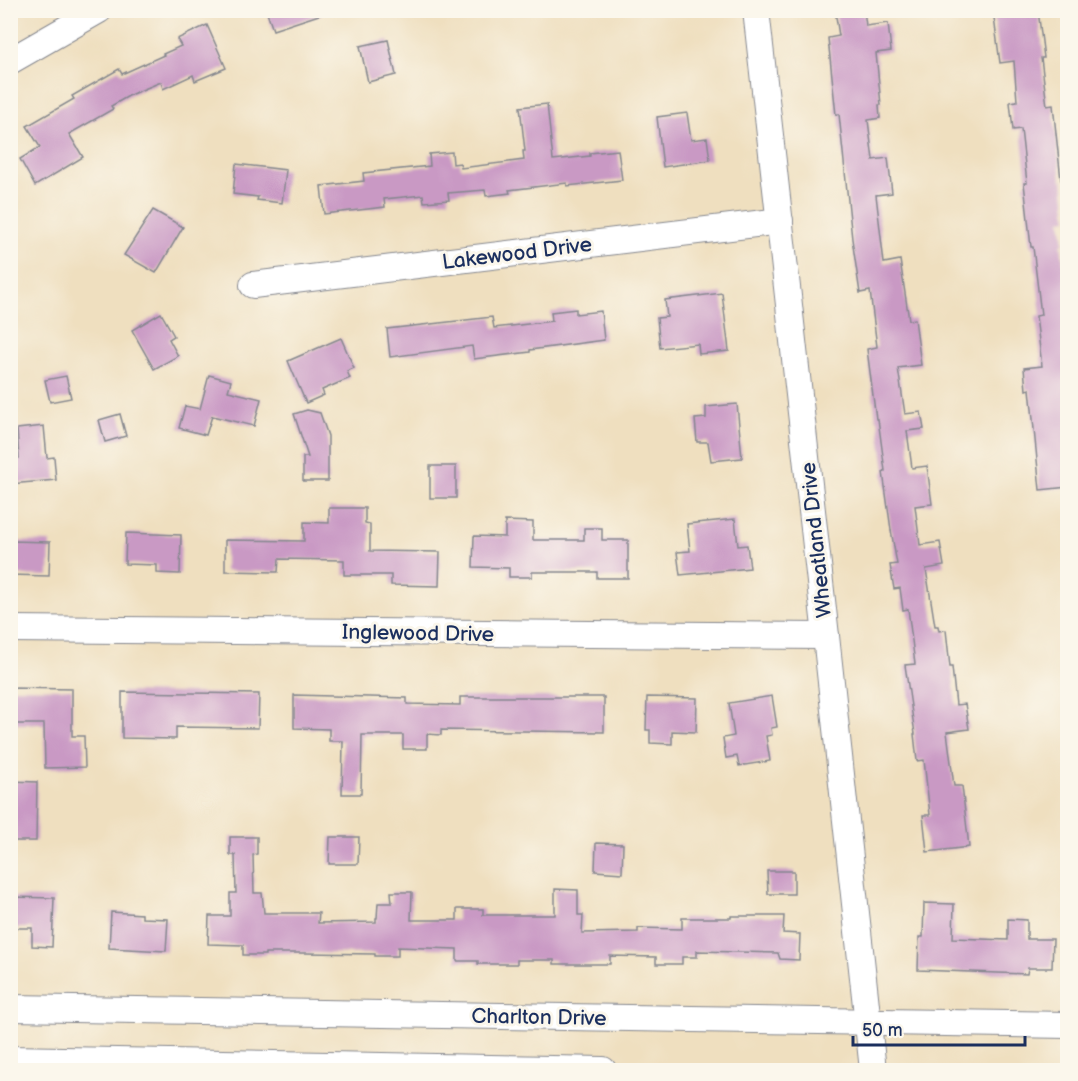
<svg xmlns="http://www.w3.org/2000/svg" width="1078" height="1081" font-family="'Balsamiq Sans',sans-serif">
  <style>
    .building { fill: #c999c4 }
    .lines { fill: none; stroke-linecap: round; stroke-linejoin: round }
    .minor-casing { stroke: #85878e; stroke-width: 28 }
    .minor { stroke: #fff; stroke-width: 26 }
    .labels { text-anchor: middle; stroke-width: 6; stroke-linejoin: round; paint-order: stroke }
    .street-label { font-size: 21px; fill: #1b2f5e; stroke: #fbf7ec }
  </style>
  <rect width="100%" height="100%" fill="#fbf7ec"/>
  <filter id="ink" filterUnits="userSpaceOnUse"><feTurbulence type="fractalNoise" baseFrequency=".0167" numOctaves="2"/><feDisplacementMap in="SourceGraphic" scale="12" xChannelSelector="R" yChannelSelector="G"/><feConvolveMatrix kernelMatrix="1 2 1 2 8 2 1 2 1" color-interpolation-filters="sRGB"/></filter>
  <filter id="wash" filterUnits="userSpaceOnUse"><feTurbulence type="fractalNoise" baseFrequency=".008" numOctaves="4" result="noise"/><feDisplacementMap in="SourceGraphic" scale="24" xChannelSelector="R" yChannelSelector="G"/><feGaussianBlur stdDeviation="1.35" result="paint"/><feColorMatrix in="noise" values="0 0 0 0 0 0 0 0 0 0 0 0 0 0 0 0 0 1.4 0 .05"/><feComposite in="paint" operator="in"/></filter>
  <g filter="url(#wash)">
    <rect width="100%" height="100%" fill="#efdfbf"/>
    <g id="blocks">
      <!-- building -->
      <g class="building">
        <path d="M266,10H321L322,14L273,30Z"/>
        <path d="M835,10H864L866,26L888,23L891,51L876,53L881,105H879L880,118L868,120L873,160L888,158L892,193L876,195L884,263L900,260L909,320L915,319L921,365L898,368L905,414L921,412L924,429L907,431L912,468L927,466L932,504L915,506L920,545L940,542L944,566L926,569L935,626H938L939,631L946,630L950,667H952L956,705L965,704L969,729L947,732L954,786H962L969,847L927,852L923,815H930L924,760L917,761L914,734H915L905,665L915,664L908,609L903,610L900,588L894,589L890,565L897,564L891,530L883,472L885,471L878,419H876L867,349L877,347L870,291L860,293L852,239L839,114L836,115L828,38L839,36Z"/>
        <path d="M993,10H1038L1044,58H1041L1047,106L1053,105L1061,180H1063L1067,219L1061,220L1064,243L1061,244L1068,299V487L1040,490L1030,389L1026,390L1024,368L1042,366L1036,316L1041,315L1033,247H1031L1024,183H1027L1021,129L1013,130L1010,102L1017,101L1014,61L1000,63Z"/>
        <path d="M207,25L226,68L195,81L193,75L163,89L161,82L132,94L111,106L113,109L69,134L83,157L35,186L20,159L40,147L27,126L74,99L72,96L119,69L122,74L164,55L163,54L181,46L177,39Z"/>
        <path d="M388,40L396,75L368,82L360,46Z"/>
        <path d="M547,104L553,160L590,156V153L618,150L622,180L567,186V183L509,190L510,193L486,196L485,190L448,193L449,200L424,202L423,195L384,199L385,207L324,214L321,186L364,181L363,173L430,166L429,154L452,152L453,164L460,163L461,168L524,160L523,151H525L520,107Z"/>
        <path d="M687,113L691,140L707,138L710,160L663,167L657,117Z"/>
        <path d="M236,164L286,170L282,203L257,200L258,197L233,194Z"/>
        <path d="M153,210L183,227L156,273L124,255Z"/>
        <path d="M722,293L729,351L699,354L698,344L660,348L657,318L667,317L665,300Z"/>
        <path d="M576,309V314L601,311L604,340L530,350V352L474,359L472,346L390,357L387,329L492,317L494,328L552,321L551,312Z"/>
        <path d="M161,313L174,336L169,339L178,356L154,369L132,330Z"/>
        <path d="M341,338L354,368L347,371L350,378L322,390L324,395L306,403L288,361Z"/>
        <path d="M209,375L231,381L228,391L261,399L254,426L212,416L206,435L179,428L185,406L200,409Z"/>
        <path d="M66,376L71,398L50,402L45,380Z"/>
        <path d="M737,404L742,458L711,461L708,442H697L695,419L706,418V407Z"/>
        <path d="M307,410L320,413L328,436V481H303V457H308L294,414Z"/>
        <path d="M120,414L126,436L105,442L99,420Z"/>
        <path d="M44,426L47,458L54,457L56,480L10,484V459L19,458L17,429Z"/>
        <rect x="430" y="466" width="26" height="32"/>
        <path d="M329,508H365V523L370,524V551L440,552L439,586L391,585V575H344V560L279,559L278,572L225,571V540L304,541V522L329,523Z"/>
        <path d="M735,519L738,546L747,545L750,568L680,575L677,552L690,551L687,524Z"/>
        <path d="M505,521L533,522V540H584V528H602V540H628V578H597V572H532V577H509V568L473,567L474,536L505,537Z"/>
        <path d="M126,533L181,535L180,574L157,573V565L125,564Z"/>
        <path d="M10,541L50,542L49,576L10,575Z"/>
        <path d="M10,688L72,689V736H84L85,767L45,768L44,724H10Z"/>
        <path d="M122,692L259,694L258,728L176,727V739L122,738Z"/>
        <path d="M294,695L407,698V704L460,705V697H604V732L441,730V735L427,734V749H403V735H362L361,794H342L343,741H329V729L294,728Z"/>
        <path d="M772,696L777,727L771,728L772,735L766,736L770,761L739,766L737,756L726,758L723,738L734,736L729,703Z"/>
        <path d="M647,697L697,698L696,732L672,731V744L650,743V730H646Z"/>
        <path d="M10,781L37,782L36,841H10Z"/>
        <path d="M230,837H257V854L253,855L254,893H262L264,913H319L318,923L376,922V918H377L378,903H392L391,892H412L411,920H457V909H483V915H555V889L578,890V915H583L582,933L638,932V928L682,929V918H731V916H784L783,933L800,934L799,960L780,959L778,953L697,951V957H682V964H656V957L610,956V964H554V960H517V964H478V961H457V949L398,947V956H375V954L305,953H265V955H243V945L208,944L209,916H230V893H236L235,855H230Z"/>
        <path d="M330,837H359L358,864H329Z"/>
        <path d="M596,843L623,844L622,873L595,871Z"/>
        <path d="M767,871H794V894H768Z"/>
        <path d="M10,897L54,898L52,947L32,946V928H10Z"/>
        <path d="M924,903L954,904L953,938L1008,940V919L1027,920V939H1053L1052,968H1028L1027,974L918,970L919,937H923Z"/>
        <path d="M111,912L142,914V918L168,919L166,951L109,948Z"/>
      </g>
    </g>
  </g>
  <g filter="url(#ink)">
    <use href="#blocks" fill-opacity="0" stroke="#85878e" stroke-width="1.5"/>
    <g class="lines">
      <!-- minor casing -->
      <g class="minor-casing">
        <g id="minor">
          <path d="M756,10L826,636L873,1070"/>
          <path d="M10,61L99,10"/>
          <path d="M253,285L780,221"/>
          <path d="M10,629L826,636"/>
          <path d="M10,1008L1068,1025"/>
          <path d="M10,1059L603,1070"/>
        </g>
      </g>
      <!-- minor -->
      <use href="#minor" class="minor"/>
    </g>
  </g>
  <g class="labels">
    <!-- street labels -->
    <g class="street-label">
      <text transform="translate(517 253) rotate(-7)" y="7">Lakewood Drive</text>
      <text transform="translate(816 540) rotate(-96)" y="7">Wheatland Drive</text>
      <text transform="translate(418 633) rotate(1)" y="7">Inglewood Drive</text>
      <text transform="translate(539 1017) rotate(1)" y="7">Charlton Drive</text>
    </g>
  </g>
  <!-- margin -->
  <rect width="1078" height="1081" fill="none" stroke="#fbf7ec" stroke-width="36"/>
  <!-- scale -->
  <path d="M853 1036v9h172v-9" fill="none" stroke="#1b2f5e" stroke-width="3"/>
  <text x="862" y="1036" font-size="18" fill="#1b2f5e" stroke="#fbf7ec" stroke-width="4.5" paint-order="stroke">50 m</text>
</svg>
